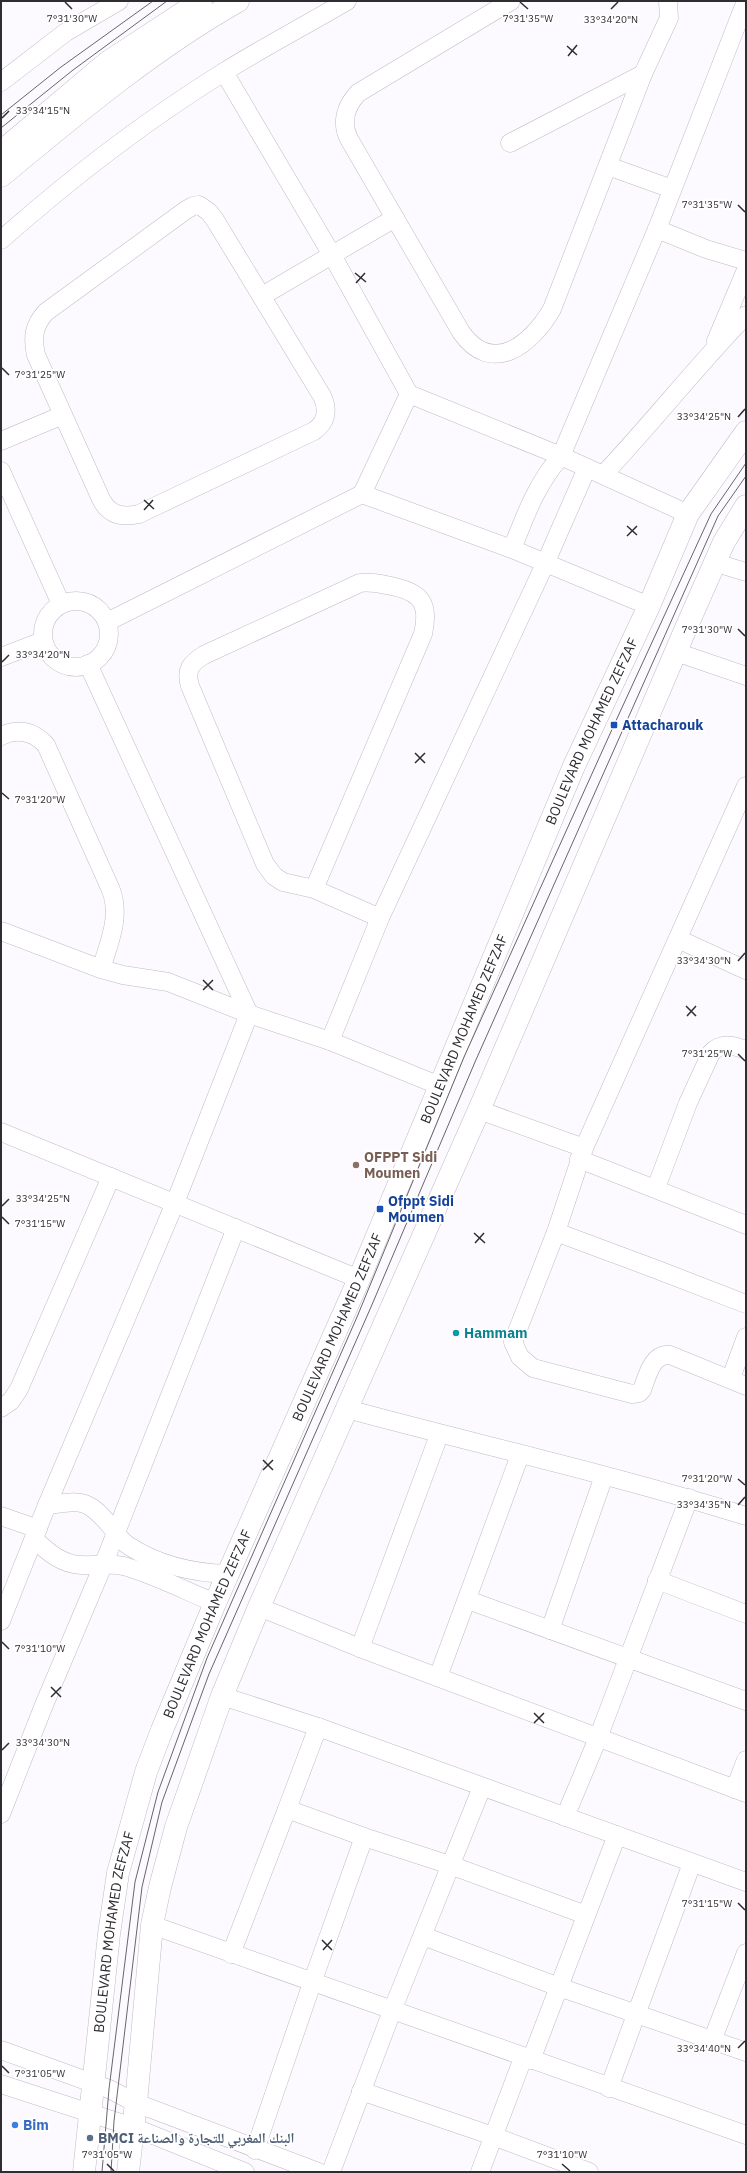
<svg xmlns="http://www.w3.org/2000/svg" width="747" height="2173" font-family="'IBM Plex Sans','Noto Naskh Arabic',sans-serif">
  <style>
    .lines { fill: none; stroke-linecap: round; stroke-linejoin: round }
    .minor-casing { stroke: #c1b9c9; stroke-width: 19 }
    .major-casing { stroke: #c1b9c9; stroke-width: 23 }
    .minor { stroke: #fff; stroke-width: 18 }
    .major { stroke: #fff; stroke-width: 22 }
    .tram { stroke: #68666b; stroke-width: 1 }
    .ticks { fill: none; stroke: #2f2c32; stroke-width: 1.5 }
    .transit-dot { fill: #1a4fb4; stroke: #fff; stroke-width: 1.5 }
    .education-dot { fill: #8d6e63; stroke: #fff; stroke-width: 1.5 }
    .culture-dot { fill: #0f9aa8; stroke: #fff; stroke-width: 1.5 }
    .shop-dot { fill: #3f7fe0; stroke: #fff; stroke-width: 1.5 }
    .service-dot { fill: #5c6f8a; stroke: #fff; stroke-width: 1.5 }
    .labels { text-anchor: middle; stroke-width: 3.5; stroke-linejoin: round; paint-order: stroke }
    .transit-label { font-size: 14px; font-weight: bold; fill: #164399; stroke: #fff; text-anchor: start }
    .street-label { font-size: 14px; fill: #2f2c32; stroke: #fff }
    .education-label { font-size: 14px; font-weight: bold; fill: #785e54; stroke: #fff; text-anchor: start }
    .culture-label { font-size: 14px; font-weight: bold; fill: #0d838f; stroke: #fff; text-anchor: start }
    .shop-label { font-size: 14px; font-weight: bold; fill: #366cbe; stroke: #fff; text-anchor: start }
    .service-label { font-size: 14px; font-weight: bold; fill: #4e5e75; stroke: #fff; text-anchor: start }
    .ticks-label { font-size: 10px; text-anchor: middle; fill: #2f2c32; stroke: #fff; stroke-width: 3.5; stroke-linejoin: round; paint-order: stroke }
  </style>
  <rect width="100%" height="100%" fill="#fcfafe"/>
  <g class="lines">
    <!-- minor casing -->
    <g class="minor-casing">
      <g id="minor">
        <path d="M511,1L358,93C345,107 341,123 349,139L461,332C492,377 532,344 552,309L643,74L669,18L668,1"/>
        <path d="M224,72L332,255L409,394L561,456L688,514"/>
        <path d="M1,82L66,32L119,1"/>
        <path d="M510,143L643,74"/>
        <path d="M608,166L672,189"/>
        <path d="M199,205L209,212L215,220L322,396C329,410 326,423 314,431L139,514C122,518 109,515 101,499L36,355C32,337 34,325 46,312L186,210L193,206Z"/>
        <path d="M657,229L706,249L746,261"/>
        <path d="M1,240C70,179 145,121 224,72C264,47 306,25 347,1"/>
        <path d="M262,296L395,218"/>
        <path d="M716,341L746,270"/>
        <path d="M1,441L63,415"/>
        <path d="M1,471L61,604"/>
        <path d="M603,475C652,423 696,367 746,315"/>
        <path d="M362,494L409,394"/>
        <path d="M512,549C526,514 536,485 561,456L657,229L746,1"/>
        <path d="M716,563L746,572"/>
        <circle cx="76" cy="634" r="33"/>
        <path d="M107,622L362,494L512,549L649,606"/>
        <path d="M676,652L746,676"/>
        <path d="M1,657L43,641"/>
        <path d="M1,736C18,728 33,731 46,745L111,890C121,917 109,943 101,969"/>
        <path d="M746,786L584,1148L556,1232L513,1342L520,1357L533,1368L632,1394L639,1393L642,1390C647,1377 652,1353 670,1355L746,1386"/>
        <path d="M314,889L423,634C430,603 421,592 391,586C381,584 371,581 360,583L204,655C191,663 185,670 190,686L265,864L274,876L283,882L314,889L380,918"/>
        <path d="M1,931L101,969L123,975L168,982L249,1014L330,1041L440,1086"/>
        <path d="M678,939L746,970"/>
        <path d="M330,1041L380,918L545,564L587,468"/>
        <path d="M479,1110L584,1148"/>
        <path d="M1,1132L359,1279"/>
        <path d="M579,1159L746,1225"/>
        <path d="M656,1188L688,1103L711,1053C721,1042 733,1045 746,1050"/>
        <path d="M556,1232L658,1270L746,1304"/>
        <path d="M731,1378L746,1337"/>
        <path d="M1,1408L11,1401L19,1389L111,1177"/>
        <path d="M347,1409C480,1445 615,1475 746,1516"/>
        <path d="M47,1505C84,1500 88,1499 113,1529C118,1535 122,1542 129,1546C158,1565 195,1573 228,1574"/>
        <path d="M1,1516L38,1529"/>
        <path d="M34,1539C48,1552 61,1564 81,1565C97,1566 111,1562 127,1567C157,1576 186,1591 215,1603"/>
        <path d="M657,1580L746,1614"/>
        <path d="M468,1600L746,1701"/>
        <path d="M259,1607L360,1648L746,1793"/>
        <path d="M1,1621L47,1505L175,1203L249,1014L88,664"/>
        <path d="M550,1630L604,1476"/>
        <path d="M360,1648L439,1435"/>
        <path d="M438,1677L520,1455"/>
        <path d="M222,1696L318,1727L746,1882"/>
        <path d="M318,1727L287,1809L364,1837L450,1865L586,1915"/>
        <path d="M735,1789L746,1760"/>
        <path d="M1,1814L44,1705L104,1563L236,1228"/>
        <path d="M565,1817L598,1738L689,1498"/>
        <path d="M152,1925L746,2135"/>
        <path d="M423,1936L559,1987L746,2052"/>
        <path d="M231,1954L287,1809"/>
        <path d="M712,2041L746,1953"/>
        <path d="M1,2050L109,2089L136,2103L318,2172"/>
        <path d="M531,2060L617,1835"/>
        <path d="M1,2084L133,2127L245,2172"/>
        <path d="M609,2088L692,1863"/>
        <path d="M361,2091L493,2136L589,2172"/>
        <path d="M255,2150L312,1983L364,1837"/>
        <path d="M331,2172L392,2011L482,1787"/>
        <path d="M480,2172L523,2058"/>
      </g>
    </g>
    <!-- major casing -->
    <g class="major-casing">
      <g id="major">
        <path d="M1,152L108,62L201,1"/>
        <path d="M1,176C77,113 152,50 238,1"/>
        <path id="s1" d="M84,2172L109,1934L118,1873L146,1772L162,1730L215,1603L359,1279L574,766L649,606L688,514L746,432"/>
        <path d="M128,2172L136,2103L152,1925L160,1887L176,1827L222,1696L259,1607L479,1110L686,628L724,542L746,506"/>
      </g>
    </g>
    <!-- minor -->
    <use href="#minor" class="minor"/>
    <!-- major -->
    <use href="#major" class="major"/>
    <!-- tram -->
    <g class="tram">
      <path d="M1,115L61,67L153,1"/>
      <path d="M1,128L73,70L167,1"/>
      <path d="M102,2172L109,2089L135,1882L158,1792L207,1658L357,1317L464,1057L614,725L711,514L746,463"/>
      <path d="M111,2172L114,2121L142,1887L162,1802L209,1674L371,1307L475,1062L718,516L746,476"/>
    </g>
  </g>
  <!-- ticks -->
  <path class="ticks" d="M65,2L72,9M520,2L528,9M611,9L618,2M567,46L577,55M568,56L577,45M2,118L9,111M738,205L745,212M355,273L366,282M356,283L365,273M2,368L9,375M738,417L745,409M144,500L154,509M144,510L153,500M627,526L637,535M627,536L637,526M738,629L745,636M2,662L9,655M415,753L425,763M415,763L425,753M2,793L9,799M738,961L745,953M203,980L213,990M203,990L213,980M686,1006L696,1016M687,1016L696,1006M738,1054L745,1061M2,1206L9,1199M2,1217L9,1224M474,1233L485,1243M475,1243L484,1233M263,1460L273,1470M263,1470L273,1460M738,1479L745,1485M738,1505L745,1497M2,1642L9,1649M51,1687L61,1697M51,1697L61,1687M534,1713L544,1723M534,1723L544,1713M2,1750L9,1743M738,1903L745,1910M322,1940L332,1950M323,1950L332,1940M738,2048L745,2041M2,2066L9,2073M107,2164L114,2171M562,2164L570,2171"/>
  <!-- markers -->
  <g class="transit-dot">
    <rect x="610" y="721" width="8" height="8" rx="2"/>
    <rect x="376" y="1205" width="8" height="8" rx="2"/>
  </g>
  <circle class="education-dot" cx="356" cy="1165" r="4"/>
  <circle class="culture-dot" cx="456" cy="1333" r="4"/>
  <circle class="shop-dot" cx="15" cy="2125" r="4"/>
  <circle class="service-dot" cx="90" cy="2138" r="4"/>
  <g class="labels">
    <!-- transit labels -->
    <g class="transit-label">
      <text x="622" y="730">Attacharouk</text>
      <text x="388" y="1206">Ofppt Sidi<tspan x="388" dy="16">Moumen</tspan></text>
    </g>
    <!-- street labels -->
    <g class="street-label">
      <text dy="5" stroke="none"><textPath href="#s1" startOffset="1538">BOULEVARD MOHAMED ZEFZAF</textPath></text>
      <text dy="5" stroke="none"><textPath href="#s1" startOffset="1214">BOULEVARD MOHAMED ZEFZAF</textPath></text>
      <text dy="5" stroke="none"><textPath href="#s1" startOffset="890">BOULEVARD MOHAMED ZEFZAF</textPath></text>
      <text dy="5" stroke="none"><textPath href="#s1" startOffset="566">BOULEVARD MOHAMED ZEFZAF</textPath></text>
      <text dy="5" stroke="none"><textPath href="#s1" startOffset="242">BOULEVARD MOHAMED ZEFZAF</textPath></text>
    </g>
    <!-- education labels -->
    <g class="education-label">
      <text x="364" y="1162">OFPPT Sidi<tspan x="364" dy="16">Moumen</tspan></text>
    </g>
    <!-- culture labels -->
    <g class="culture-label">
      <text x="464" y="1338">Hammam</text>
    </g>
    <!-- shop labels -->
    <g class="shop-label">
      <text x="23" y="2130">Bim</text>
    </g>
    <!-- service labels -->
    <g class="service-label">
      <text x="98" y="2143">BMCI البنك المغربي للتجارة والصناعة</text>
    </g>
  </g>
  <g class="ticks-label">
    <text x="72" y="22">7°31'30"W</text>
    <text x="528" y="22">7°31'35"W</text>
    <text x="611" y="23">33°34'20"N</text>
    <text x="43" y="114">33°34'15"N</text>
    <text x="707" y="208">7°31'35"W</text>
    <text x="40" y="378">7°31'25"W</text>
    <text x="704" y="420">33°34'25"N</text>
    <text x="707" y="633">7°31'30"W</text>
    <text x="43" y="658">33°34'20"N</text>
    <text x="40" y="803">7°31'20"W</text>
    <text x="704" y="964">33°34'30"N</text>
    <text x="707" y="1057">7°31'25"W</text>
    <text x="43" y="1202">33°34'25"N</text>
    <text x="40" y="1227">7°31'15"W</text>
    <text x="707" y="1482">7°31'20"W</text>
    <text x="704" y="1508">33°34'35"N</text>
    <text x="40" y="1652">7°31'10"W</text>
    <text x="43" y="1746">33°34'30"N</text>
    <text x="707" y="1907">7°31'15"W</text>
    <text x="704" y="2052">33°34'40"N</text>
    <text x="40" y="2077">7°31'05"W</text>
    <text x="107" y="2158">7°31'05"W</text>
    <text x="562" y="2158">7°31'10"W</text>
  </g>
  <!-- border -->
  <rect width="747" height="2173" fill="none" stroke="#2f2c32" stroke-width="4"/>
</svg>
